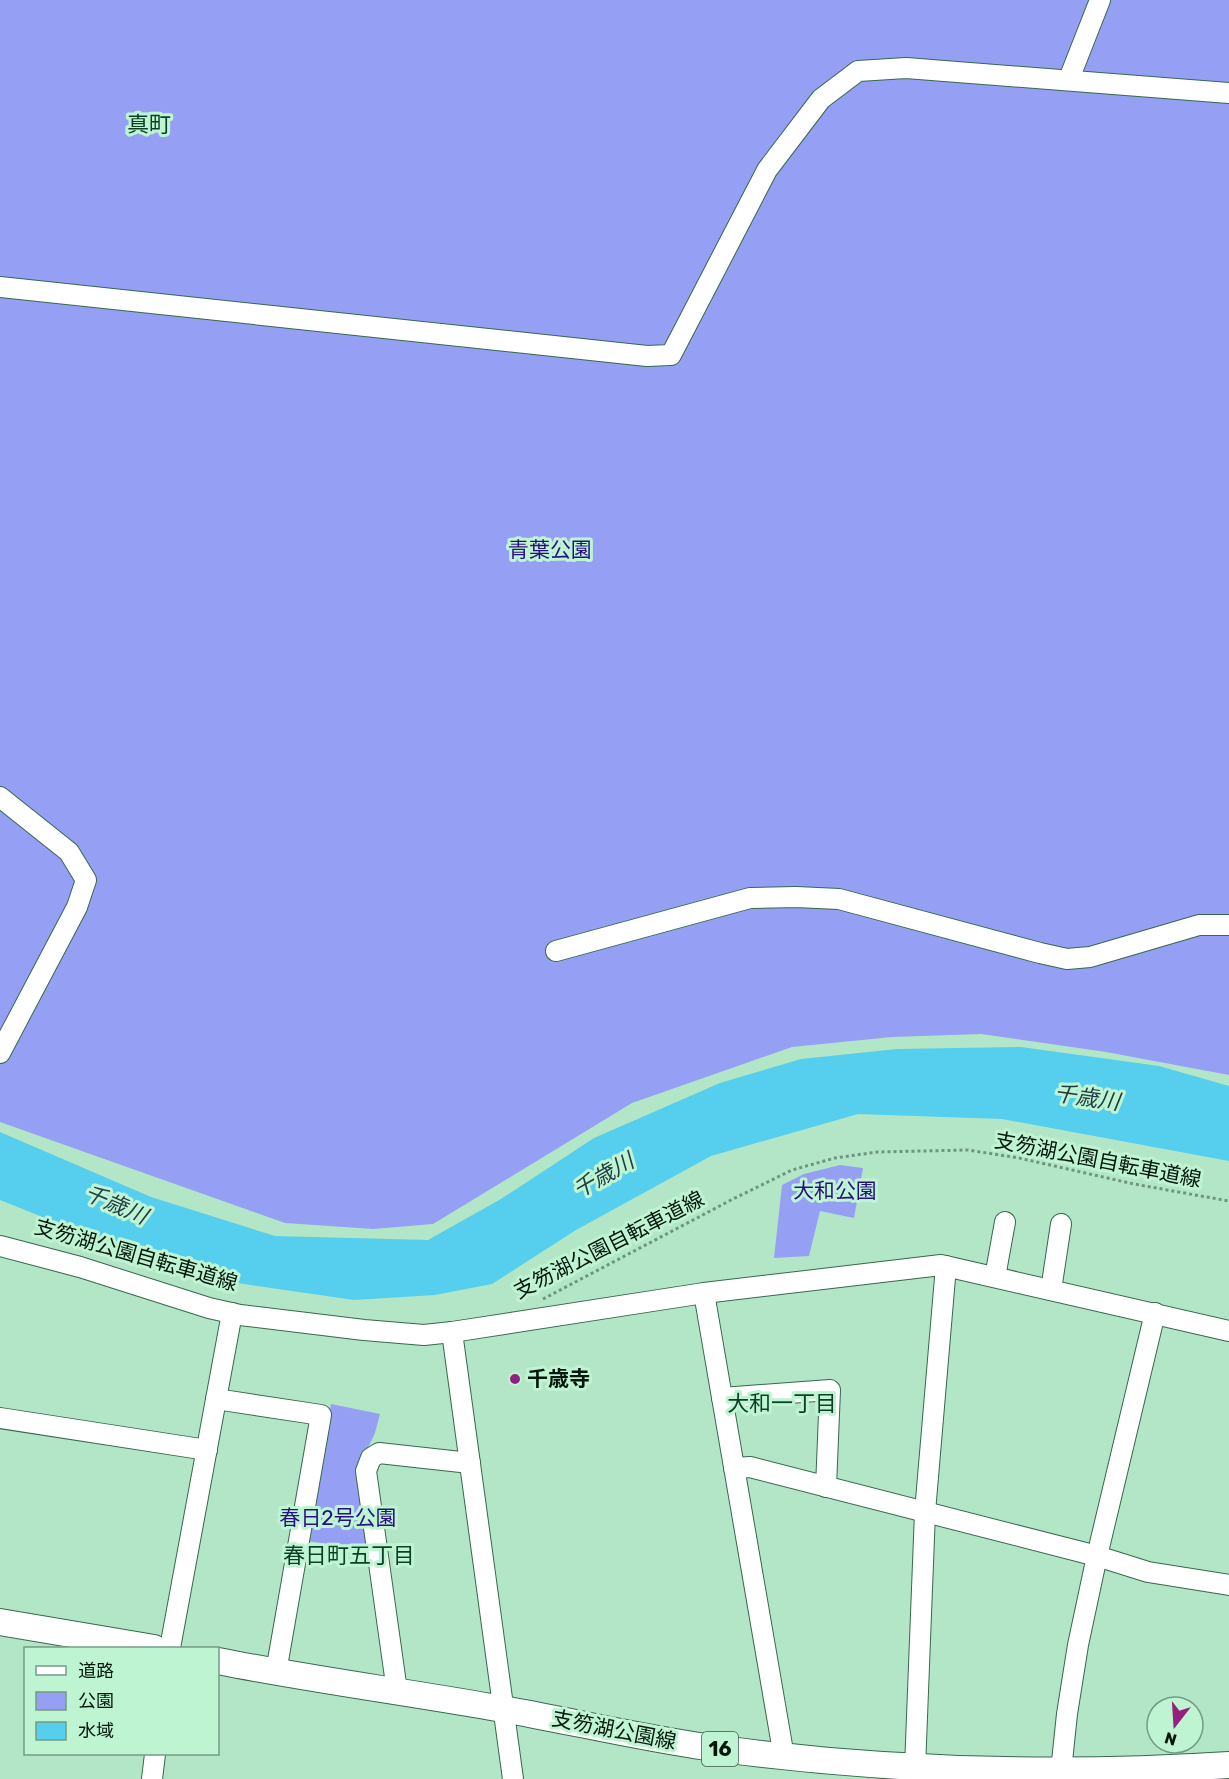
<svg xmlns="http://www.w3.org/2000/svg" width="1229" height="1779" font-family="Rubik,'Noto Sans JP',sans-serif">
  <style>
    .park { fill: #95a0f5 }
    .water { fill: #55cfed }
    .lines { fill: none; stroke-linecap: round; stroke-linejoin: round }
    .minor-casing { stroke: #37684c; stroke-width: 22 }
    .major-casing { stroke: #37684c; stroke-width: 28 }
    .path { stroke: #6e957d; stroke-width: 3; stroke-dasharray: 3 3; stroke-linecap: butt }
    .minor { stroke: #fff; stroke-width: 20 }
    .major { stroke: #fff; stroke-width: 26 }
    .poi-dot { fill: #95217e; stroke: #bff4d3; stroke-width: 2 }
    .labels { text-anchor: middle; stroke-width: 6; stroke-linejoin: round; paint-order: stroke }
    .shield { fill: #bff4d3; stroke: #3c5948; stroke-width: 1.5 }
    .shield-label { font-size: 20px; font-weight: bold; fill: #04170c }
    .park-label { font-size: 21px; fill: #251085; stroke: #bff4d3 }
    .street-label { font-size: 21px; fill: #04170c; stroke: #bff4d3 }
    .poi-label { font-size: 21px; font-weight: bold; fill: #04170c; stroke: #bff4d3; text-anchor: start }
    .neighbourhood-label { font-size: 22px; fill: #0b3f26; stroke: #bff4d3 }
    .water-label { font-size: 22px; font-style: italic; fill: #213b43; stroke: #bff4d3 }
  </style>
  <rect width="100%" height="100%" fill="#b2e6c6"/>
  <!-- park -->
  <g class="park">
    <path d="M0,0H1229V1075L1106,1052L981,1034L892,1037L792,1047L632,1103L433,1224L373,1229L285,1223L0,1122Z"/>
    <path d="M840,1165L863,1168L854,1218L820,1211L809,1256L774,1258L782,1185L804,1174Z"/>
    <path d="M331,1404L380,1414L375,1433L361,1462L369,1549L306,1541Z"/>
  </g>
  <!-- water -->
  <path class="water" d="M1021,1047L1159,1066L1229,1086V1161L1002,1119L858,1114L711,1156L576,1230L492,1284L435,1295L354,1300L230,1282L118,1247L0,1200V1132L151,1197L275,1236L428,1240L501,1199L594,1138L720,1083L801,1059L897,1049Z"/>
  <g class="lines">
    <!-- minor casing -->
    <g class="minor-casing">
      <g id="minor">
        <path d="M1069,79L1100,0"/>
        <path d="M0,287L647,356L671,355L767,170L821,99L858,71L906,68L1229,93"/>
        <path d="M0,797L69,852L86,880L77,907L0,1053"/>
        <path d="M556,951L750,898L796,897L839,899L1040,953L1067,959L1090,957L1199,925H1229"/>
        <path d="M0,1246L80,1267L209,1308L240,1315L364,1330L424,1335L452,1332L704,1293L941,1265L1229,1331"/>
        <path d="M995,1277L1005,1222"/>
        <path d="M1051,1290L1061,1224"/>
        <path d="M704,1293L784,1757"/>
        <path d="M452,1332L513,1779"/>
        <path d="M722,1398L830,1390L826,1487"/>
        <path d="M216,1399L321,1415L276,1672"/>
        <path d="M0,1418L207,1450"/>
        <path d="M734,1468L750,1467L1097,1556L1148,1572L1229,1585"/>
        <path d="M170,1648L232,1313"/>
        <path d="M397,1691L366,1471L371,1458L379,1453L470,1463"/>
        <path d="M915,1768L925,1512L946,1266"/>
        <path d="M1061,1771L1067,1714L1078,1645L1097,1556L1155,1313"/>
        <path d="M152,1779L155,1754"/>
      </g>
    </g>
    <!-- major casing -->
    <g class="major-casing">
      <g id="major">
        <path d="M0,1622L154,1648"/>
        <path d="M218,1661C308,1679 400,1691 491,1707C563,1719 635,1737 707,1747C880,1771 1055,1776 1229,1765"/>
      </g>
    </g>
    <!-- path -->
    <path class="path" d="M543,1299L733,1199L792,1170L835,1158L877,1152L968,1150L1019,1158L1134,1184L1229,1201"/>
    <!-- minor -->
    <use href="#minor" class="minor"/>
    <!-- major -->
    <use href="#major" class="major"/>
  </g>
  <!-- markers -->
  <circle class="poi-dot" cx="515" cy="1379" r="6"/>
  <g class="labels">
    <!-- shield labels -->
    <rect class="shield" x="702" y="1732" width="36" height="34" rx="4.5"/>
    <g class="shield-label">
      <text x="720" y="1756">16</text>
    </g>
    <!-- park labels -->
    <g class="park-label">
      <text x="550" y="557">青葉公園</text>
      <text x="835" y="1198">大和公園</text>
      <text x="338" y="1525">春日2号公園</text>
    </g>
    <!-- street labels -->
    <g class="street-label">
      <text transform="translate(1098 1160) rotate(11)" y="7">支笏湖公園自転車道線</text>
      <text transform="translate(609 1245) rotate(-27)" y="7">支笏湖公園自転車道線</text>
      <text transform="translate(136 1255) rotate(16)" y="7">支笏湖公園自転車道線</text>
      <text transform="translate(614 1730) rotate(11)" y="7">支笏湖公園線</text>
    </g>
    <!-- poi labels -->
    <g class="poi-label">
      <text x="527" y="1386">千歳寺</text>
    </g>
    <!-- neighbourhood labels -->
    <g class="neighbourhood-label">
      <text x="149" y="132">真町</text>
      <text x="782" y="1411">大和一丁目</text>
      <text x="349" y="1563">春日町五丁目</text>
    </g>
    <!-- water labels -->
    <g class="water-label">
      <text transform="translate(1087 1097) rotate(8)" y="8">千歳川</text>
      <text transform="translate(603 1175) rotate(-30)" y="8">千歳川</text>
      <text transform="translate(116 1204) rotate(23)" y="8">千歳川</text>
    </g>
  </g>
  <!-- legend -->
  <rect x="24" y="1647" width="195" height="108" fill="#bff4d3" stroke="#749c83" stroke-width="1.5"/>
  <rect x="36" y="1666" width="30" height="9" fill="#ffffff" stroke="#749c83" stroke-width="1.5"/>
  <text x="78" y="1677" font-size="18" fill="#04170c">道路</text>
  <rect x="36" y="1692" width="30" height="18" fill="#95a0f5" stroke="#749c83" stroke-width="1.5"/>
  <text x="78" y="1707" font-size="18" fill="#04170c">公園</text>
  <rect x="36" y="1722" width="30" height="18" fill="#55cfed" stroke="#749c83" stroke-width="1.5"/>
  <text x="78" y="1737" font-size="18" fill="#04170c">水域</text>
  <!-- north arrow -->
  <g transform="translate(1175 1725) rotate(197)"><circle r="28" fill="#bff4d3" stroke="#749c83" stroke-width="1.5"/>
  <path d="M0-4.5L10 22L0 15L-10 22Z" fill="#95217e"/>
  <text y="-9" font-size="16" font-weight="bold" text-anchor="middle" fill="#04170c">N</text>
  </g>
</svg>
